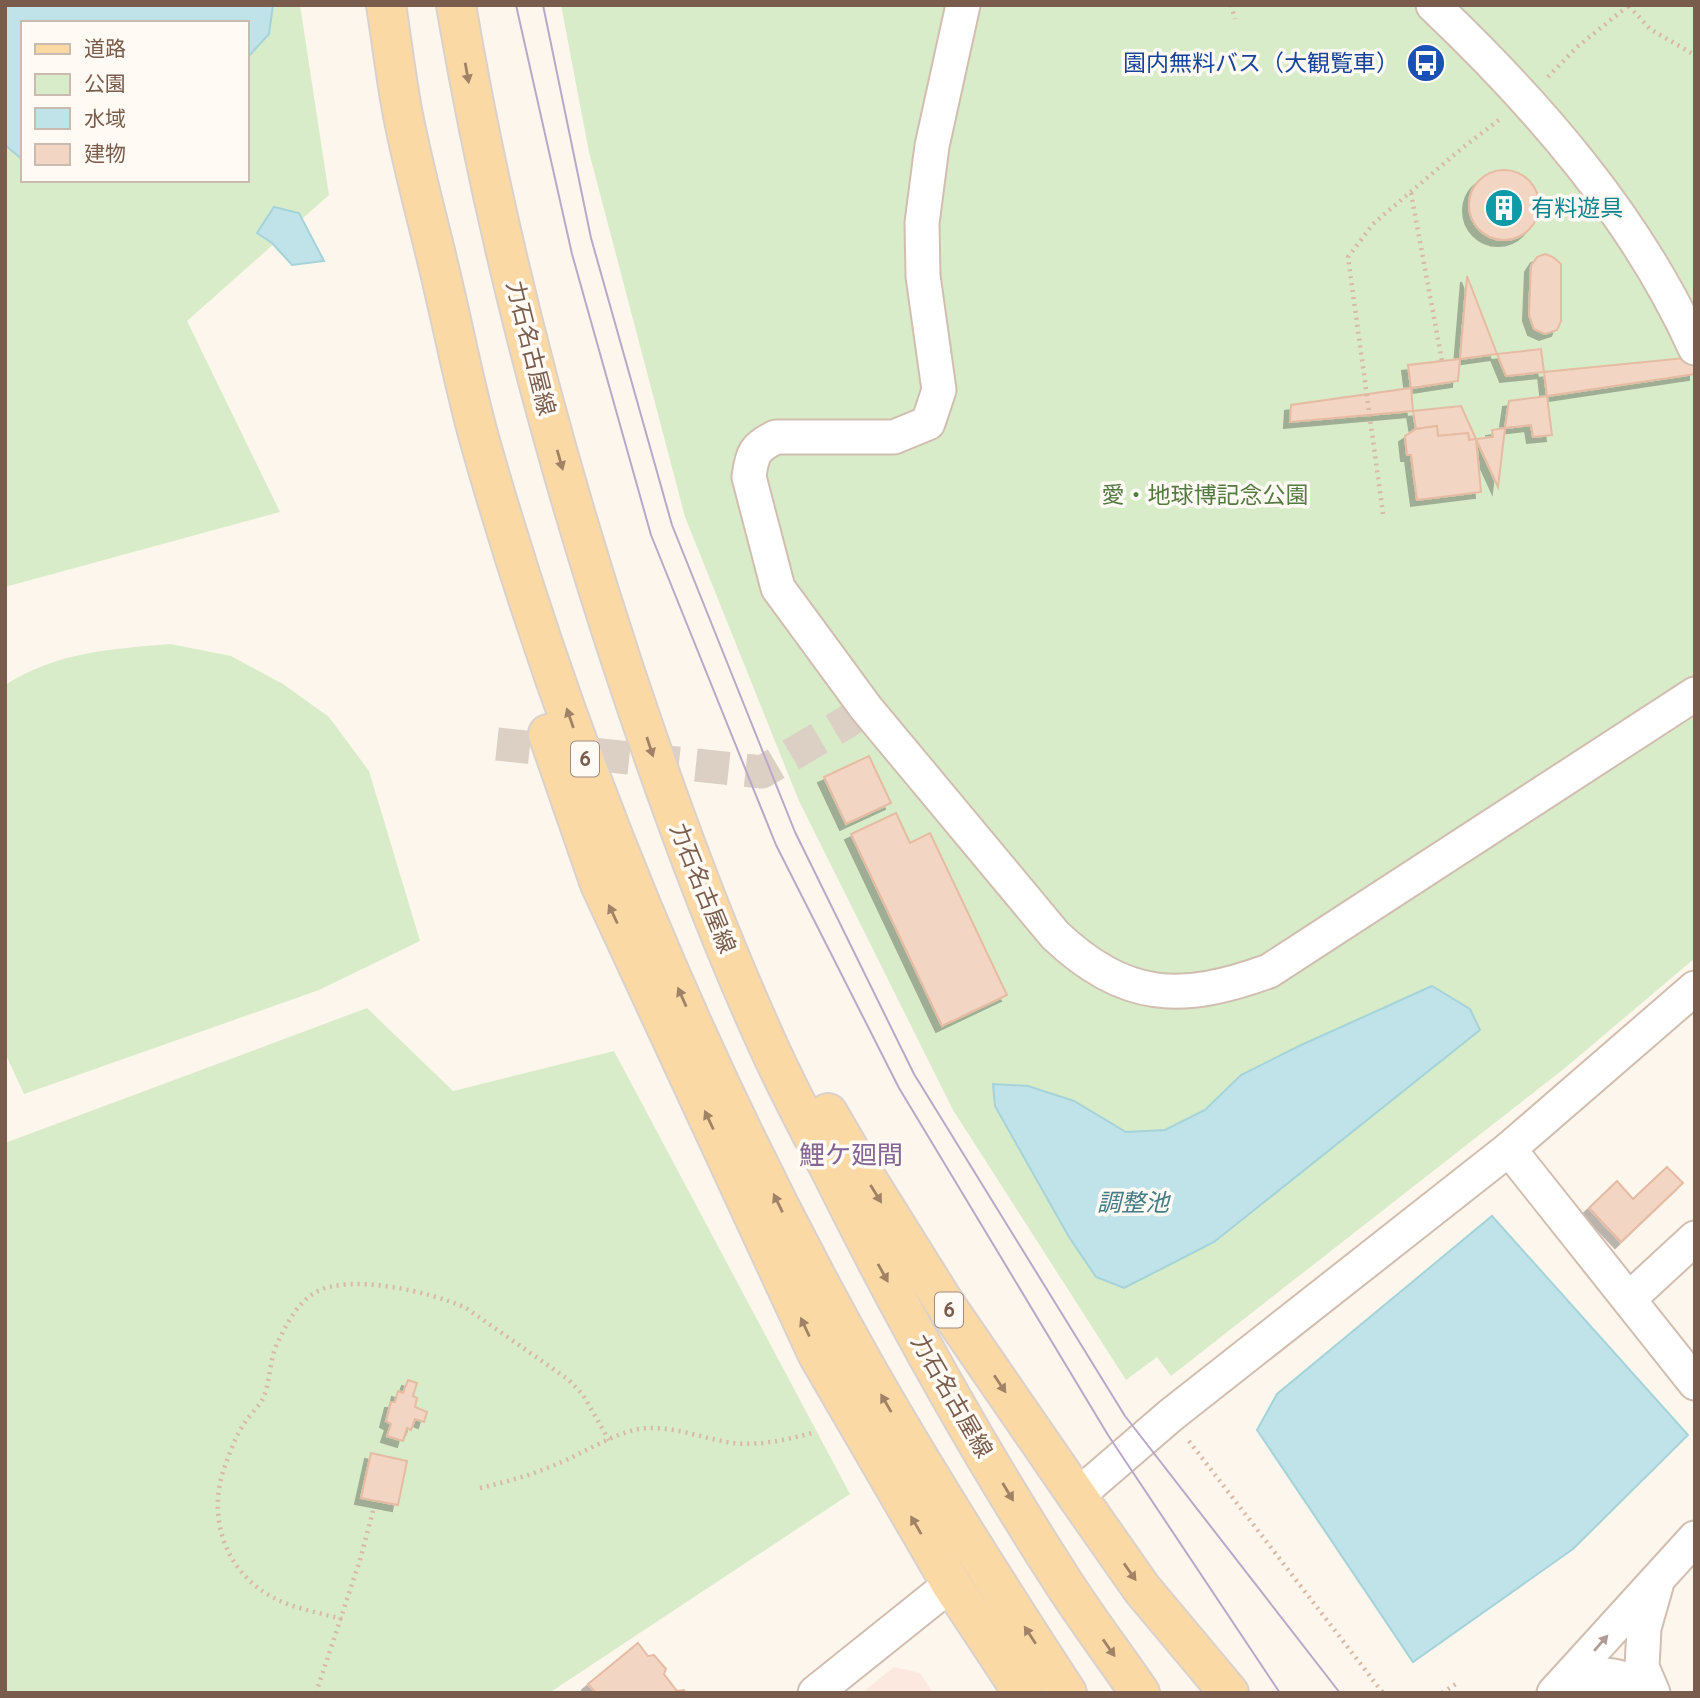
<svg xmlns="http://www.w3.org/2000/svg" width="1700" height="1698" font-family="Quicksand,'Noto Sans JP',sans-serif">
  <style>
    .commercial { fill: #fde8e0 }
    .green { fill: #d8ecc9; fill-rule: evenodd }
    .water { fill: #bfe3e8; stroke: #a5d3da; stroke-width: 2 }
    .building { fill: #f3d5c3; stroke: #e6bba3; stroke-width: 2; filter: url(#shadow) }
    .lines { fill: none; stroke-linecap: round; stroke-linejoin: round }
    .minor-tunnel { stroke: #dcd0c4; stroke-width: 33; stroke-dasharray: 33 17; stroke-linecap: butt }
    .minor-casing { stroke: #d1beb0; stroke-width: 37 }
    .major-casing { stroke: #dad1cd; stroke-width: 42 }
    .path { stroke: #d9b8a5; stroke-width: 4.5; stroke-dasharray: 2 5; stroke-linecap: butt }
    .minor { stroke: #fff; stroke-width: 33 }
    .major { stroke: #fbd9a5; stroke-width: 38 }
    .tram { stroke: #b9a8c9; stroke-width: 2 }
    .oneway { fill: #a18267 }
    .oneway2 { fill: #af9d94 }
    .labels { text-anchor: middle; stroke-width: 7; stroke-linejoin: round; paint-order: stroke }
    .shield { fill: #fffaf3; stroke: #a28b7f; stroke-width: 2 }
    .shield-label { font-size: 21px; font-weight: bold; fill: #7a5c4d }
    .transit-label { font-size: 23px; fill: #164399; stroke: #fffaf3; text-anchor: end }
    .culture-label { font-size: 23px; fill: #0d838f; stroke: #fffaf3; text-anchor: start }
    .street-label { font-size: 23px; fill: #7a5c4d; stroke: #fffaf3 }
    .park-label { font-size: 23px; fill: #537a41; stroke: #fffaf3 }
    .water-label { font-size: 24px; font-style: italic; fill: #437c86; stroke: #fffaf3 }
    .quarter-label { font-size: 26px; fill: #846695; stroke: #fffaf3 }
  </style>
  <defs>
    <filter id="shadow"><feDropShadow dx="-6" dy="6" stdDeviation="0" flood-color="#0004"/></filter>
  </defs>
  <rect width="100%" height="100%" fill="#fdf6ec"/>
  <!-- commercial -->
  <path class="commercial" d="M894,1667L920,1673L933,1693H862Z"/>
  <!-- green -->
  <g class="green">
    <path d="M5,5H300L329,195L187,321L280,512L5,587ZM23,23H247V180H23Z"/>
    <path d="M561,5H1695V958L1565,1068L1171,1376L1157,1357L1126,1380L953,1110L799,801L685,517L589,152Z"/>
    <path d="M170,644L231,656L283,684L329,717L369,771L420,941L319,990L24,1094L5,1053V685C56,652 111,649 170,644Z"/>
    <path d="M367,1008L453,1091L614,1051L850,1494L549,1693H5V1143Z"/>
  </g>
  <!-- water -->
  <g class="water">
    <path d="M5,5H273L269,34L247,58V23H23V160L5,145Z"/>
    <path d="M274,207L299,213L324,261L292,265L272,243L257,233Z"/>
    <path d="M1432,986L1470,1009L1480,1030L1214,1242L1124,1288L1096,1277L1069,1237L995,1106L993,1084L1028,1086L1074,1101L1126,1132L1165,1130L1205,1110L1241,1075L1299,1046Z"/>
    <path d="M1492,1216L1688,1435L1573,1549L1413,1662L1257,1430L1277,1394Z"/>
  </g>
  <!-- building -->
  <g class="building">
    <circle cx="1504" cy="205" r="35"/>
    <path d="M1545,254L1553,257L1561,264V321L1557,330L1545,334L1534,329L1529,315L1531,266L1537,257Z"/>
    <path d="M1467,276L1497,354L1460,359Z"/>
    <path d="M1541,349L1544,372L1506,376L1497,354Z"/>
    <path d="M1695,357V374L1547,396L1544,372Z"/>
    <path d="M1460,359L1458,381L1411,388L1408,365Z"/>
    <path d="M1411,388L1413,411L1290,422L1291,405Z"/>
    <path d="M1547,396L1552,435L1533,437L1531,425L1505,428L1509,401Z"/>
    <path d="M1461,406L1476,439L1469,440L1468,433L1438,436L1437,426L1416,429L1413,411Z"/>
    <path d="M1437,426L1438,436L1468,433L1469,440L1476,439L1481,492L1417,500L1411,455H1407L1405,436L1416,429Z"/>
    <path d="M1505,428L1498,487L1476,439L1493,437L1492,430Z"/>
    <path d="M869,756L891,803L846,824L824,777Z"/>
    <path d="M896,813L910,843L930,833L1007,995L942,1026L851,834Z"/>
    <path d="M1667,1167L1683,1183L1621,1242L1589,1208L1617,1181L1633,1199Z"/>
    <path d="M408,1380L417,1383L413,1396L417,1398L415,1407L427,1412L424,1422L415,1419L411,1430L407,1428L403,1441L387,1436L391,1424L386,1421L391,1402H395L398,1391L403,1393Z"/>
    <path d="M371,1453L407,1461L398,1505L361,1498Z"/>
    <path d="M638,1643L648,1656L654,1655L666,1669L664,1674L677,1691L684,1690L686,1693H596L588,1684Z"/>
  </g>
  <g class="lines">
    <!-- minor-tunnel -->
    <path class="minor-tunnel" d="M497,744L762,772L847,722L866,708"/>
    <!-- minor casing -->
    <g class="minor-casing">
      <g id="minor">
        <path d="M963,5L932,146L922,223L923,276L939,390L928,423L894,437H776C755,447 752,453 749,477L778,588L866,708L1055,935C1124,1001 1181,1003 1269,971L1695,694"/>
        <path d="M1433,5C1537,104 1636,217 1695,348"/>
        <path d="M1509,1149L1695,1383"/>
        <path d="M1629,1299L1695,1238"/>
        <path d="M1077,1496L1171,1415L1509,1149L1695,988"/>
        <path d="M1566,1681C1605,1674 1615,1669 1649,1693"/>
        <path d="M815,1693L951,1584"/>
        <path d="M1554,1693L1695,1538"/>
        <path d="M1653,1693L1642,1667L1644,1628L1656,1586"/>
      </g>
    </g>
    <!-- major casing -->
    <g class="major-casing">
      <g id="major">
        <path d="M386,5C392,42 396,79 403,115C414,172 430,228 443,285C455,336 465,387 479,438C570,759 700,1072 863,1363C927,1476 996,1584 1067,1693"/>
        <path d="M456,5C494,229 552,451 623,666C667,798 714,928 772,1054C790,1093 810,1131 830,1169C898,1306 973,1442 1056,1571C1082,1613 1112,1652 1140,1693"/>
        <path d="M548,734L600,884L818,1355L951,1584L1023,1693"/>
        <path d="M828,1113L860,1168L945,1304L1077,1496L1142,1589L1229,1693"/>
      </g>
    </g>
    <!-- path -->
    <g class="path">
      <path d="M1231,5L1235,19"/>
      <path d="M1272,5V8"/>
      <path d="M1629,6L1650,29L1695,55"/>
      <path d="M1548,77L1577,47L1628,6"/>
      <path d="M1411,193L1442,361"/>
      <path d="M1383,514L1348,257L1373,224L1461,149L1499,120"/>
      <path d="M1189,1441L1383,1693"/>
      <path d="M480,1488C506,1482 532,1475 557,1464C585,1453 622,1427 652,1428C679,1428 706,1439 732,1443C760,1446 785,1440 812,1433"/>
      <path d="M342,1619C323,1614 303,1610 285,1603C227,1580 204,1519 226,1463C231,1450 236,1435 244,1424C249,1415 259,1407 263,1398C271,1381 269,1359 278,1342C287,1323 298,1302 316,1292C350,1273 432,1292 466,1308L569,1380L583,1395L609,1440"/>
      <path d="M316,1693L360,1560L374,1507"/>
      <path d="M1442,1693L1456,1684"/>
    </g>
    <!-- minor -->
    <use href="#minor" class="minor"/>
    <!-- major -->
    <use href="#major" class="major"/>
    <!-- tram -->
    <g class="tram">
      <path d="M516,5L572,254L651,535L776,845L899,1088L1108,1435L1280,1693"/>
      <path d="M543,5L591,238L672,525L795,832L914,1074L1125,1416L1340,1693"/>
    </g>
  </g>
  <!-- one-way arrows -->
  <defs><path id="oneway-solid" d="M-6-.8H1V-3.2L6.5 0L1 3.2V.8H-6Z" transform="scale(1.75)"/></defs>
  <g class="oneway">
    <use href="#oneway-solid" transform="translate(467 73) rotate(80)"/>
    <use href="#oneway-solid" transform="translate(560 460) rotate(74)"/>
    <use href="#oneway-solid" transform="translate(570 718) rotate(-109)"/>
    <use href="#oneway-solid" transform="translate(650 747) rotate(72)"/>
    <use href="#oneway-solid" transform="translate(613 914) rotate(-115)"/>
    <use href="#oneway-solid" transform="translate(682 997) rotate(-114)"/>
    <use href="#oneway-solid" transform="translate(709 1120) rotate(-115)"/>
    <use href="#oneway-solid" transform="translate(876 1194) rotate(58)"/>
    <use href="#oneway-solid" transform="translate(778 1203) rotate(-116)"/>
    <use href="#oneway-solid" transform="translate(883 1273) rotate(61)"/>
    <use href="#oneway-solid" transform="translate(805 1327) rotate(-115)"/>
    <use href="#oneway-solid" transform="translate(1000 1384) rotate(56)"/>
    <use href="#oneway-solid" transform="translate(886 1403) rotate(-120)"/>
    <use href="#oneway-solid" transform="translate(1008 1492) rotate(59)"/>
    <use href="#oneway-solid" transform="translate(916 1525) rotate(-120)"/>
    <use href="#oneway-solid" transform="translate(1130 1572) rotate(55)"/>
    <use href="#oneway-solid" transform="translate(1030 1635) rotate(-123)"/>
    <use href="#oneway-solid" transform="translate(1109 1648) rotate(55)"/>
  </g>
  <use class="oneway2" href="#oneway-solid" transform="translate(1601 1643) rotate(-49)"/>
  <!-- icons -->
  <defs>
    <g id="bus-disc" transform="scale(2.0125)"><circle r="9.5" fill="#1a4fb4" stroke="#fffaf3"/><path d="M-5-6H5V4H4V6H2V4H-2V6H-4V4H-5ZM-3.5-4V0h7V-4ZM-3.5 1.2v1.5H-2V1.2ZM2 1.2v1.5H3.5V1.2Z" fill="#fff"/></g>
    <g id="building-disc" transform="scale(2.0125)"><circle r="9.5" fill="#0f9aa8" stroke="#fffaf3"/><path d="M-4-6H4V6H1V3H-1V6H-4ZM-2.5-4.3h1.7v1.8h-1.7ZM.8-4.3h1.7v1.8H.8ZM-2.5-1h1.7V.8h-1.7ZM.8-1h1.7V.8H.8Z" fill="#fff"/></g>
  </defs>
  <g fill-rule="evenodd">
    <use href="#bus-disc" x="1426" y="63"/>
    <use href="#building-disc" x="1504" y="208"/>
  </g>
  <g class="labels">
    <!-- shield labels -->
    <g class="shield">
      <rect x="571" y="741.5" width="28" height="35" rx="5"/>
      <rect x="935" y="1292.5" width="28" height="35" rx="5"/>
    </g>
    <g class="shield-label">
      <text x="585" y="766">6</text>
      <text x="949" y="1317">6</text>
    </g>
    <!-- transit labels -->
    <g class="transit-label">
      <text x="1399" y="71">園内無料バス（大観覧車）</text>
    </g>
    <!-- culture labels -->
    <g class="culture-label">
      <text x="1531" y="216">有料遊具</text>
    </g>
    <!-- street labels -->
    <g class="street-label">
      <text transform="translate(531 348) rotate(76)" y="8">力石名古屋線</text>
      <text transform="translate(703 888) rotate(68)" y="8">力石名古屋線</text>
      <text transform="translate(952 1396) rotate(60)" y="8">力石名古屋線</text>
    </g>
    <!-- park labels -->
    <g class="park-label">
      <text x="1205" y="503">愛・地球博記念公園</text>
    </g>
    <!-- water labels -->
    <g class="water-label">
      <text x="1133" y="1211">調整池</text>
    </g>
    <!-- quarter labels -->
    <g class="quarter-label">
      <text x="851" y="1164">鯉ケ廻間</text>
    </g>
  </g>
  <!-- border -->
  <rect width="1700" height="1698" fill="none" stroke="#7a5c4d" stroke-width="14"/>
  <!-- legend -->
  <rect x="21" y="21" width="228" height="161" fill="#fffaf3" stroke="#cabbb1" stroke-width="2"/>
  <rect x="35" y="44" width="35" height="10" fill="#fbd9a5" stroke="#cabbb1" stroke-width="2"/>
  <text x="84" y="56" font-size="21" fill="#7a5c4d">道路</text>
  <rect x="35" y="74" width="35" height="21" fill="#d8ecc9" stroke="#cabbb1" stroke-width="2"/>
  <text x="84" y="91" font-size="21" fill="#7a5c4d">公園</text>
  <rect x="35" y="108" width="35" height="21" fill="#bfe3e8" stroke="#cabbb1" stroke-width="2"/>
  <text x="84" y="126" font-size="21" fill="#7a5c4d">水域</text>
  <rect x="35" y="144" width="35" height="21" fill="#f3d5c3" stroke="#cabbb1" stroke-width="2"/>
  <text x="84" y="161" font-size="21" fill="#7a5c4d">建物</text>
</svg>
